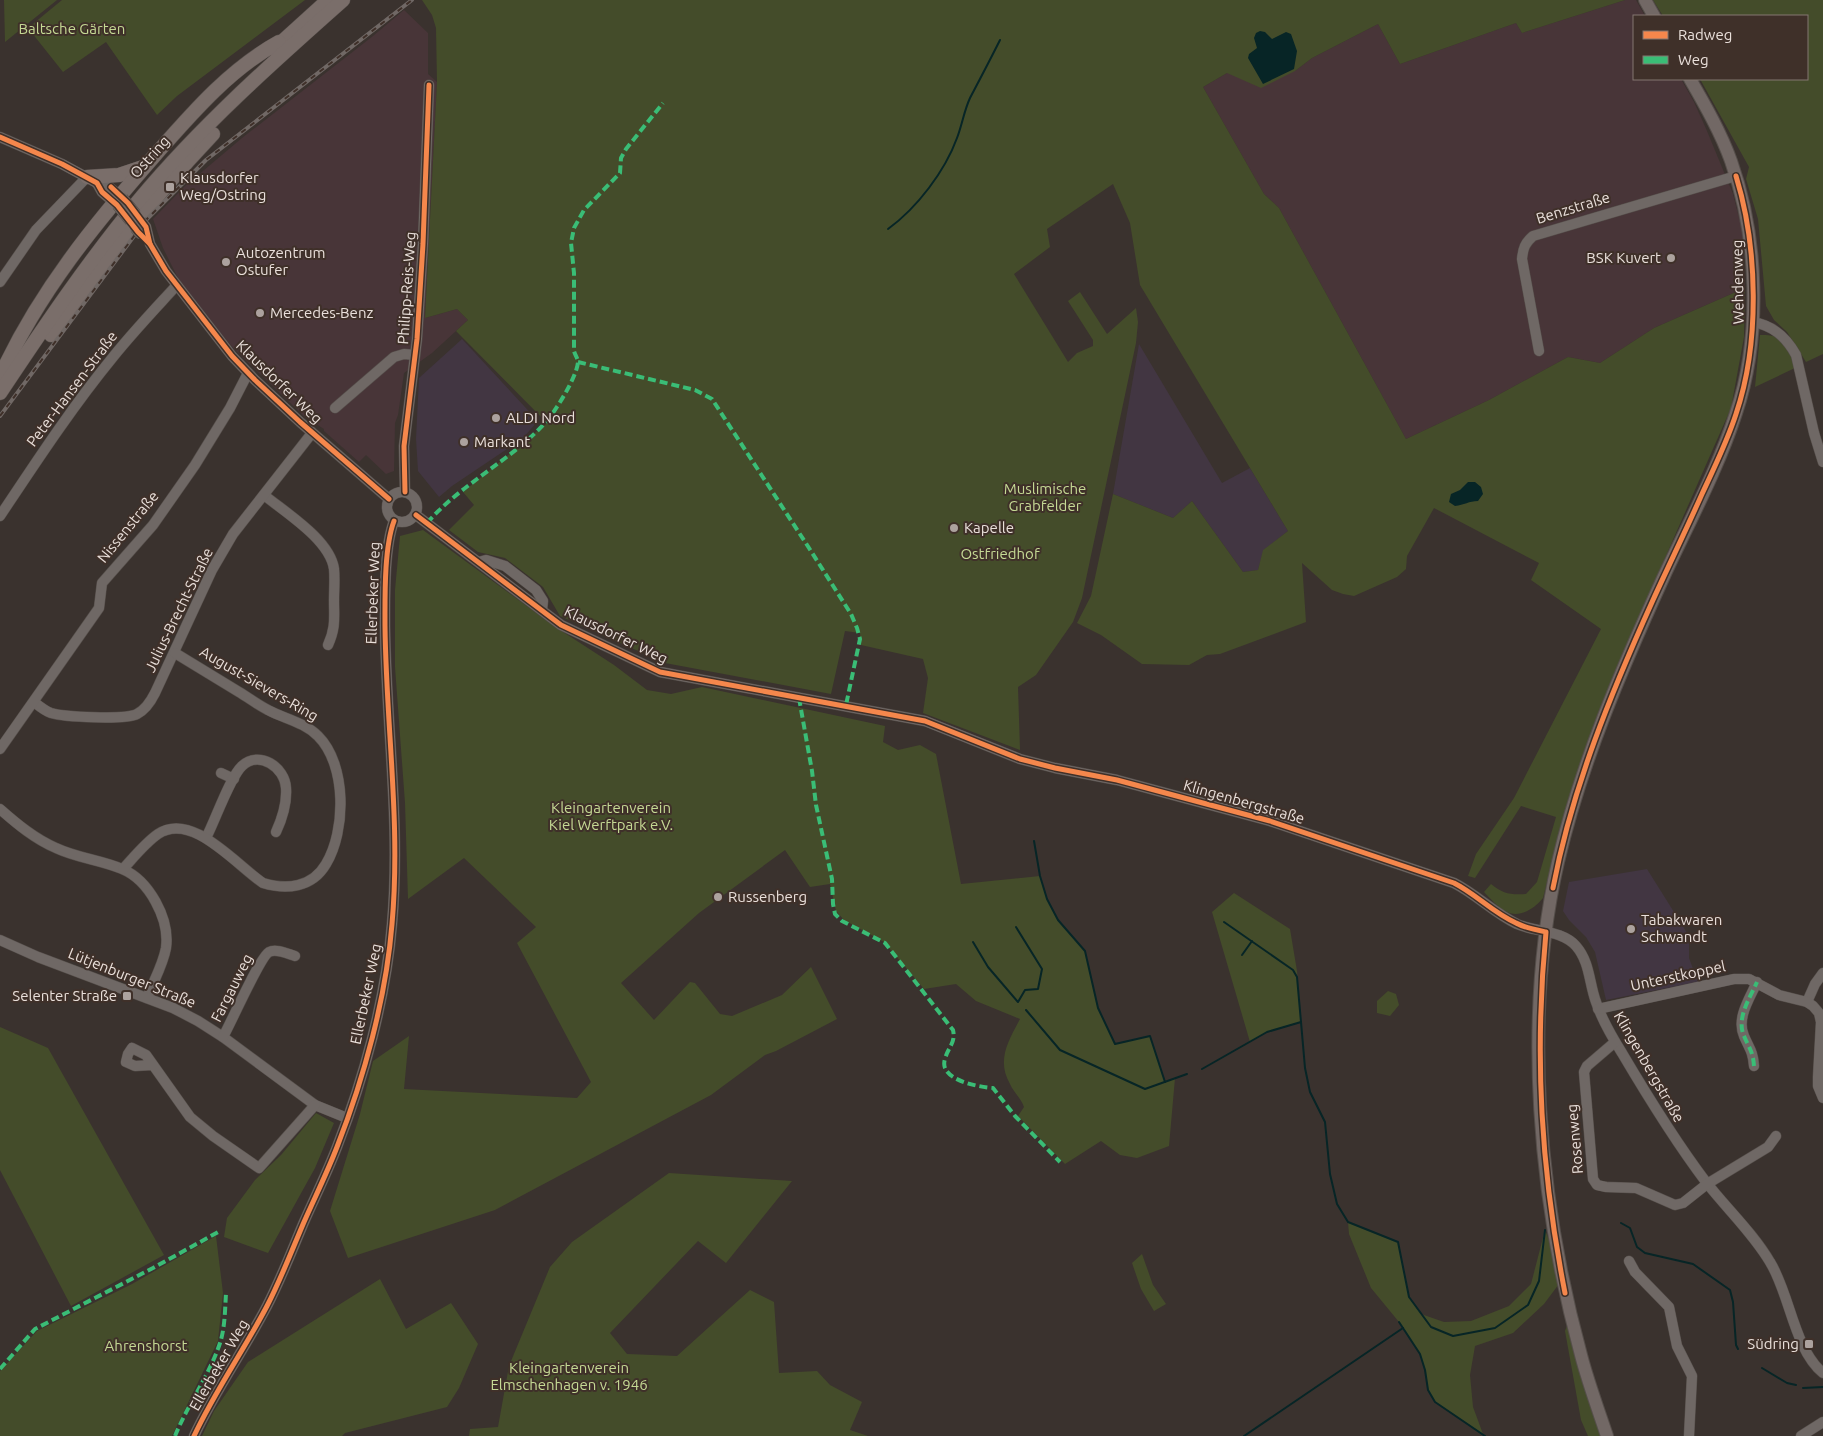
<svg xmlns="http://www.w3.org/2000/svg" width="1823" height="1436" font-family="Ubuntu,sans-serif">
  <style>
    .commercial { fill: #423642 }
    .industrial { fill: #483538 }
    .green { fill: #444c2a }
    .water { fill: #072526 }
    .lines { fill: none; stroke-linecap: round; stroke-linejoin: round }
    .stream { stroke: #072526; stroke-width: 2 }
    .minor-casing { stroke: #554e4a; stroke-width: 11 }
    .major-casing { stroke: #554e4a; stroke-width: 14 }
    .highway-casing { stroke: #554e4a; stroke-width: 15 }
    .minor { stroke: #6f6865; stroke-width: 10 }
    .major { stroke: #726865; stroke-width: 12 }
    .highway { stroke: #7a6e6a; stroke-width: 14 }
    .rail-casing { stroke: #706865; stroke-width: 4 }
    .rail { stroke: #3f3029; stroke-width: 2; stroke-dasharray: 5.5; stroke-linecap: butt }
    .minor-bridge-casing { stroke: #554e4a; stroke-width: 11; stroke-linecap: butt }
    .minor-bridge { stroke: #6f6865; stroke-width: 10 }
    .quiet { stroke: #3abd76; stroke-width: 4; stroke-dasharray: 8 4; stroke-linecap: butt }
    .cycleway-casing { stroke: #3f3029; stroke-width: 8 }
    .cycleway { stroke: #f5874c; stroke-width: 5 }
    .poi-dot { fill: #aca29e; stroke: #3f3029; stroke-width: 2 }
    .labels { text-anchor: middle; stroke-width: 4; stroke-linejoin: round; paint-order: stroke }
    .park-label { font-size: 15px; fill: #c5d994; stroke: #3f3029 }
    .street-label { font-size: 15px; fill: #e9dfda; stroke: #3f3029 }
    .poi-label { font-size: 15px; fill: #e9dfda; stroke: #3f3029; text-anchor: start }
  </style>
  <rect width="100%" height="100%" fill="#3a322e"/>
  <!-- commercial -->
  <g class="commercial">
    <path d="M462,339L538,421L522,439L452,486L439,497L418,471L416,439L419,378Z"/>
    <path d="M1139,344L1222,483L1250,468L1288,531L1264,550L1258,570L1243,572L1192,501L1173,518L1113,494Z"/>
    <path d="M1647,869L1689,936V958L1698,982L1606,1000L1595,952L1586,937L1569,920L1563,911L1569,882Z"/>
  </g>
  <!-- industrial -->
  <g class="industrial">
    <path d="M1625,0H1636L1645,16H1634V79H1681L1694,102L1707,131L1733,194L1742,229L1745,288L1654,328L1600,363L1568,357L1489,400L1406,439L1279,208L1264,194L1203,87L1227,73L1295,71L1312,58L1378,24L1400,64L1516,23L1522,33Z"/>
    <path d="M404,10L428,33V74L437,82L425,318L457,309L468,320L432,353L404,373L398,415L395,423L394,471L386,474L366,455L359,462L324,431V429L305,417L234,349L184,290L163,248L153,219L184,187L242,138L373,36Z"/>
  </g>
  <!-- green -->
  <g class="green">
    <path d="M4,0H57L5,42Z"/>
    <path d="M62,0H305L177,96L157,115L106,42L63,72L28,28Z"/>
    <path d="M422,0H1625L1522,33L1516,23L1400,64L1378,24L1312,58L1295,71L1261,88L1227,73L1203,87L1264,194L1279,208L1406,439L1489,400L1568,357L1600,363L1654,328L1745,288L1744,337L1731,408L1617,667L1580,764L1563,819L1543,898C1534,909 1519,919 1505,911C1497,907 1490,898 1484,892L1491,884C1503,894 1511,895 1526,894L1537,882L1556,817L1521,806L1475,878L1468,876L1476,854L1514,798L1601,629L1531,580L1539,563L1434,508L1407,556L1406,569L1397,577L1354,596L1343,594L1332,590L1302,563L1306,622L1220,654L1207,655L1189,665L1142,664L1101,635L1077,623L1091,596L1113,494L1173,518L1192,501L1243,572L1258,570L1263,550L1288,531L1140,285L1130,223L1113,184L1047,229L1050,247L1014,274L1068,362L1077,353L1093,346V340L1068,301L1080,292L1107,334L1136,308L1138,322L1136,343L1082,598L1073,622L1036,675L1018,687L1020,750L923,713L928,678L923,659L861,645L860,633L845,631L831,694L665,663L560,616L543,587L505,558L478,552L449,530L474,505L463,492L547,423L456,331L468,320L457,309L425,318L437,82L436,28L432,15Z"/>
    <path d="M1653,0H1823V354L1806,362L1787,332L1774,320L1766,306L1758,219L1746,179L1749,167L1700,79H1807V16H1663Z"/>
    <path d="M1760,335C1785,334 1788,346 1795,368L1755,387Z"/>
    <path d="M423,530L557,628L614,665L647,690L671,694L702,687L885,726L883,742L898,750L920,745L936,754L961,884L1040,876L1047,899L1058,920L1085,951L1098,1008L1115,1044L1150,1036L1165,1081L1175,1078L1169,1146L1137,1158L1120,1155L1101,1141L1065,1164L1018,1116L1024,1107C1021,1098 1014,1093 1010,1084C996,1060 1009,1040 1020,1019L976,1001L956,984L924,989L884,942L844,920L836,911L830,884L810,887L785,850L699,913L621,983L654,1020L690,982L695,983L720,1014L732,1016L782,995L811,967L837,1019L776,1051L765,1055L711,1095L495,1210L348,1258L330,1211L360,1114L373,1061L409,1036L404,1089L577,1098L591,1082L517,943L536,927L464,858L408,899L405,803L395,667V590L400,536Z"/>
    <path d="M1234,893L1290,929L1297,971L1301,1022L1267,1032L1250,1042L1212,912Z"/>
    <path d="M1388,991L1396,994L1399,1005L1390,1016L1377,1013V1001Z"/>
    <path d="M0,1027L48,1048L164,1255L71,1306L0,1170Z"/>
    <path d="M316,1113L334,1123L315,1168L268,1253L224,1237L227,1218L255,1180L281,1155Z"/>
    <path d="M669,1173L792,1181L726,1263L698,1241L610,1333L627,1354L677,1356L750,1290L774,1302L779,1373L817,1371L830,1385L862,1402L850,1430L868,1436H469L470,1429L498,1427L509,1366L550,1267L572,1242Z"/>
    <path d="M1348,1222L1398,1242L1409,1297L1421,1314L1444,1322L1471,1321L1509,1306L1531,1284L1545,1230L1551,1245L1559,1284L1544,1304L1513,1333L1475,1346L1470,1375L1473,1407L1483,1434L1435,1402L1428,1390L1425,1370L1420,1354L1399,1322L1371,1288L1349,1234Z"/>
    <path d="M216,1236L223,1293L218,1341L172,1436H0V1371L37,1331L132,1284Z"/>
    <path d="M1142,1254L1153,1285L1166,1304L1154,1311L1141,1289L1132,1263Z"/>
    <path d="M380,1279L406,1329L451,1303L478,1344L459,1388L447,1407L345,1433L342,1436H202L214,1411L248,1362Z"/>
    <path d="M1568,1323L1603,1436H1588L1581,1420L1565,1331Z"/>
  </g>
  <!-- water -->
  <g class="water">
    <path d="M1260,31L1265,32L1272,39L1286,32L1291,34L1297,51L1294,69L1263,84L1248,58L1249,54L1257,48L1254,38L1256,33Z"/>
    <path d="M1468,482H1475L1481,487L1483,494L1478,501C1469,501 1464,505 1455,506L1449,502L1451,494L1460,490Z"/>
  </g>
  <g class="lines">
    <!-- stream -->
    <g class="stream">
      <path d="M888,229C917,208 945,171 957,138C962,125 964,111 970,98C980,79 990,60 1000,40"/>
      <path d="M1034,841L1040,876L1047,899L1058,920L1085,951L1098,1008L1115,1044L1150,1036L1165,1082"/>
      <path d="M1224,922L1293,970L1297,977L1301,1022"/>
      <path d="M973,942L988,967L1018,1002L1025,990L1038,989L1042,969L1016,927"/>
      <path d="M1242,955L1252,941"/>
      <path d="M1026,1010L1060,1050L1145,1089L1187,1074"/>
      <path d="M1202,1069L1267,1032L1301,1022L1305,1068L1310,1092L1325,1122L1330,1174L1337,1204L1348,1222L1398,1242L1409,1297L1431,1327L1453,1336L1495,1328L1528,1305L1539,1281L1545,1230"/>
      <path d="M1621,1223L1630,1228L1637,1247L1645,1253L1693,1264L1730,1290L1733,1302L1736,1345L1738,1349"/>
      <path d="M1399,1322L1420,1354L1425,1370L1428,1390L1435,1402L1485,1436"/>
      <path d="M1762,1368L1787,1383L1796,1385"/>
      <path d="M1803,1388L1823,1387"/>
      <path d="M1244,1436L1403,1328"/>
    </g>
    <!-- minor casing -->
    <g class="minor-casing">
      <g id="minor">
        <path d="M0,137L62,164L97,183L108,186L123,198"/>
        <path d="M97,183L102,192L117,205"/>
        <path d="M146,227L150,244L166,271L232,356L255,380L300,422L389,499"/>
        <path d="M0,282L36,230L87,177"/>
        <path d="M1752,322C1773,325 1786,337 1796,355L1814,433L1823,462"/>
        <path d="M1539,351L1522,259C1523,248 1525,243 1533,236L1736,176"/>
        <path d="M335,408L394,357L404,354L415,355"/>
        <circle cx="402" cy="507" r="15"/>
        <path d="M405,492L404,446L417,339L423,244L429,85"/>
        <path d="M264,495C286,513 330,540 334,569C335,579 334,590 334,600C334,618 336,627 328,645"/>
        <path d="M416,515L561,625L660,672L925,721L1020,759L1055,768L1117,780L1270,821L1454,883C1476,894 1494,913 1517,924C1535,932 1562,930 1576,946C1590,962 1589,983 1596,1002C1602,1020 1612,1037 1622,1053C1648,1097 1675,1141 1706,1182C1727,1209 1753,1233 1770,1262C1790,1294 1794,1349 1823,1373"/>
        <path d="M0,516C36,462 72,407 113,357C133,332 155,309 176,286"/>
        <path d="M479,562L486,560L505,566L536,590L543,601L542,610"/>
        <path d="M34,702C39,706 45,711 51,713C64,717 125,720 137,714C145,710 151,701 155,693L212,570L233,534L312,433"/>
        <path d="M0,749L99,608L102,583L153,525L195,465L230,408L248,373"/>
        <path d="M221,773L234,779"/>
        <path d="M0,809C17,824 35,839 56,848C77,858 101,860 122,869C149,880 170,919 166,948C163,965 153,982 147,998"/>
        <path d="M206,838C215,821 230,777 242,766C259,750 285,767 286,788C287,803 282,819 276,832"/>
        <path d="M123,869C134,857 145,843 158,834C192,811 236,865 263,883C286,890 312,888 326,864C346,831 347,765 318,736C304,722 285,719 268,710C258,705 249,698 239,692C218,679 196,666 175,653"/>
        <path d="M0,940L38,957L173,1008L198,1021L223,1037L315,1105L347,1118"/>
        <path d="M1807,1002L1815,984L1823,973"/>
        <path d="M1598,1009L1734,979H1749L1779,995L1807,1002L1813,1006L1819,1013L1821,1022L1818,1077V1086L1823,1098"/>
        <path d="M223,1037C231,1023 260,957 269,952C276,948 288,954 295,956"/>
        <path d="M1615,1042L1587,1066L1584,1072L1593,1179L1597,1185L1606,1187L1636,1188L1675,1205L1683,1203L1707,1184L1768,1147L1776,1136"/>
        <path d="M152,1065L135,1066L126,1062L128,1054L132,1048L146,1055L190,1117L213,1136L259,1168L315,1105"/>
        <path d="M1754,1066C1753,1051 1749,1048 1744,1036C1736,1018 1750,998 1757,982"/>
        <path d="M1629,1261L1635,1272L1669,1307L1677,1346L1692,1376L1689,1436"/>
        <path d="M194,1436C215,1391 244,1350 267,1306C281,1279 292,1250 304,1222C315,1197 327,1173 337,1147C364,1078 386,998 392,924C401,824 386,725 385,626C385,596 384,548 394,521"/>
        <path d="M1801,1436L1823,1422"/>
      </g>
    </g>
    <!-- major casing -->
    <g class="major-casing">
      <g id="major">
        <path d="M1645,0L1654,16"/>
        <path d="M1607,1436C1598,1409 1588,1382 1581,1355C1539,1201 1522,1019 1558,862C1581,763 1622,668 1664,576C1689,522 1718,469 1736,413C1762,336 1758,237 1731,161C1721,133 1705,105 1690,79"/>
      </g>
    </g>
    <!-- highway casing -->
    <g class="highway-casing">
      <g id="highway">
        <path d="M274,49L328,0"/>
        <path d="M87,177L119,175L143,167"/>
        <path d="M51,335C101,264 153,197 213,134"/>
        <path d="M0,377C38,293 96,222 156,154C193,112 230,69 279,42"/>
        <path d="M0,393C44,327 89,260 140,199C201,126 272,63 343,0"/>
      </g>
    </g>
    <!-- minor -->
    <use href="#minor" class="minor"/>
    <!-- major -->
    <use href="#major" class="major"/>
    <!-- highway -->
    <use href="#highway" class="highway"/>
    <!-- rail casing -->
    <g class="rail-casing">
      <path id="rail" d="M0,416L146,220L206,160L412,0"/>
    </g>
    <!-- rail -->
    <use href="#rail" class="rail"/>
    <!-- minor-bridge casing -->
    <g class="minor-bridge-casing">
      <g id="minor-bridge">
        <path d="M123,198L136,214"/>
        <path d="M117,205L130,221"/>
        <path d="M141,221L146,227"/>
        <path d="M135,228L140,234"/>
      </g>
    </g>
    <!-- minor-bridge -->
    <use href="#minor-bridge" class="minor-bridge"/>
    <!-- quiet -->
    <g class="quiet">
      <path d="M578,362L695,390L712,399L809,548L851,614L857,628L860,639L846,705"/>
      <path d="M427,523C461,484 510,461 545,423C555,412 577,377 578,362C578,359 575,355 574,351V273L571,243L574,228L584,210L620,173L621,158L626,149L663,103"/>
      <path d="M799,698L812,771L816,805L832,879L833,904L835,914L842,921L885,943L953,1030C956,1043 948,1047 945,1059C938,1080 979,1087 993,1088L1015,1116L1060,1162"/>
      <path d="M1754,1066C1753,1051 1749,1048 1744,1036C1736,1018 1750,998 1757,982"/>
      <path d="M0,1369L35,1329L153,1268L220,1231"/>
      <path d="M175,1436C188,1404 209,1376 220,1343C225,1328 225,1309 226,1293"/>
    </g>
    <!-- cycleway casing -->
    <g class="cycleway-casing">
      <g id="cycleway">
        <path d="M0,137L62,164L97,183L102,192L117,205L138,232L150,244"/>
        <path d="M111,187L128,203L146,227L150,244L166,271L232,356L255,380L300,422L389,499"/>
        <path d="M405,492L404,446L417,339L423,244L429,85"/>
        <path d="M416,515L561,625L660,672L925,721L1020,759L1055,768L1117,780L1270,821L1454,883C1476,894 1493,913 1516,923C1525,928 1536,930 1546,932C1534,1056 1541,1171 1565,1293"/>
        <path d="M1553,888C1572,788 1611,693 1653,600C1669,565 1686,530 1702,494C1714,468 1727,442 1736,414C1760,343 1758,248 1736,176"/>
        <path d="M194,1436C215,1391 244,1350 267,1306C281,1279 292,1250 304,1222C315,1197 327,1173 337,1147C364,1078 386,998 392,924C401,824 386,725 385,626C385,596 384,548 394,521"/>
      </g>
    </g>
    <!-- cycleway -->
    <use href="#cycleway" class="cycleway"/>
  </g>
  <!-- markers -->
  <g class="poi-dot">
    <rect x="165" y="182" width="10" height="10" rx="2.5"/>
    <circle cx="1671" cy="258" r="5"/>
    <circle cx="226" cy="262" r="5"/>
    <circle cx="260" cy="313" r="5"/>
    <circle cx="496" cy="418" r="5"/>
    <circle cx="464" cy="442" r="5"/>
    <circle cx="954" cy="528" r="5"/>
    <circle cx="718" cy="897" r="5"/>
    <circle cx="1631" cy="929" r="5"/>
    <rect x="122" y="991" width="10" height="10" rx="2.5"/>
    <rect x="1804" y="1339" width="10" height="10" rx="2.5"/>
  </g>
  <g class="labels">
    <!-- park labels -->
    <g class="park-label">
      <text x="72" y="34">Baltsche Gärten</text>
      <text x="1045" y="494">Muslimische<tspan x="1045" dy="17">Grabfelder</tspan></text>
      <text x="1000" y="559">Ostfriedhof</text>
      <text x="611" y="813">Kleingartenverein<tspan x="611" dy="17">Kiel Werftpark e.V.</tspan></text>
      <text x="146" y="1351">Ahrenshorst</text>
      <text x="569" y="1373">Kleingartenverein<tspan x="569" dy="17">Elmschenhagen v. 1946</tspan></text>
    </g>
    <!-- street labels -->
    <g class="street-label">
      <text transform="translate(150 157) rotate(-48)" y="5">Ostring</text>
      <text transform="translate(1573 208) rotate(-17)" y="5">Benzstraße</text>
      <text transform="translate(1738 282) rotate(-91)" y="5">Wehdenweg</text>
      <text transform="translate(407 288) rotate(-86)" y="5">Philipp-Reis-Weg</text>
      <text transform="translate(279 382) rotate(44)" y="5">Klausdorfer Weg</text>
      <text transform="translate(72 389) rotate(-53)" y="5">Peter-Hansen-Straße</text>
      <text transform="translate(128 527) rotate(-51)" y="5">Nissenstraße</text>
      <text transform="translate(373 593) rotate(-88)" y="5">Ellerbeker Weg</text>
      <text transform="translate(179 610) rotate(-64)" y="5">Julius-Brecht-Straße</text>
      <text transform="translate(616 635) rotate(26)" y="5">Klausdorfer Weg</text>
      <text transform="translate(259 684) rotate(30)" y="5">August-Sievers-Ring</text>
      <text transform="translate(1244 802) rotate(16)" y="5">Klingenbergstraße</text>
      <text transform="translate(1678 976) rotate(-12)" y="5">Unterstkoppel</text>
      <text transform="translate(132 978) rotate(22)" y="5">Lütjenburger Straße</text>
      <text transform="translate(232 988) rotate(-63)" y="5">Fargauweg</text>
      <text transform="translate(366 994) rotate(-78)" y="5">Ellerbeker Weg</text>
      <text transform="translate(1649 1067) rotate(60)" y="5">Klingenbergstraße</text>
      <text transform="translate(1575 1139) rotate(-95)" y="5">Rosenweg</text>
      <text transform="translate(219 1365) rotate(-60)" y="5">Ellerbeker Weg</text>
    </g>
    <!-- poi labels -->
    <g class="poi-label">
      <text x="180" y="183">Klausdorfer<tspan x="180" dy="17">Weg/Ostring</tspan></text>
      <text x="236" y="258">Autozentrum<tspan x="236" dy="17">Ostufer</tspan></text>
      <text x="1661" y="263" text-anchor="end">BSK Kuvert</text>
      <text x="270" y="318">Mercedes-Benz</text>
      <text x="506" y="423">ALDI Nord</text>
      <text x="474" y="447">Markant</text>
      <text x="964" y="533">Kapelle</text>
      <text x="728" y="902">Russenberg</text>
      <text x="1641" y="925">Tabakwaren<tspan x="1641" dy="17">Schwandt</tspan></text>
      <text x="117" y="1001" text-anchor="end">Selenter Straße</text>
      <text x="1799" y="1349" text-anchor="end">Südring</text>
    </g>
  </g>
  <!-- legend -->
  <rect x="1633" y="15" width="175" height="65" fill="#3f3029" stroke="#837670"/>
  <rect x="1643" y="31" width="25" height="8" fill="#f5874c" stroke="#837670"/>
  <text x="1678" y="40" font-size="15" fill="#e9dfda">Radweg</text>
  <rect x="1643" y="56" width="25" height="8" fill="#3abd76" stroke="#837670"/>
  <text x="1678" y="65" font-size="15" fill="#e9dfda">Weg</text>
</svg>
